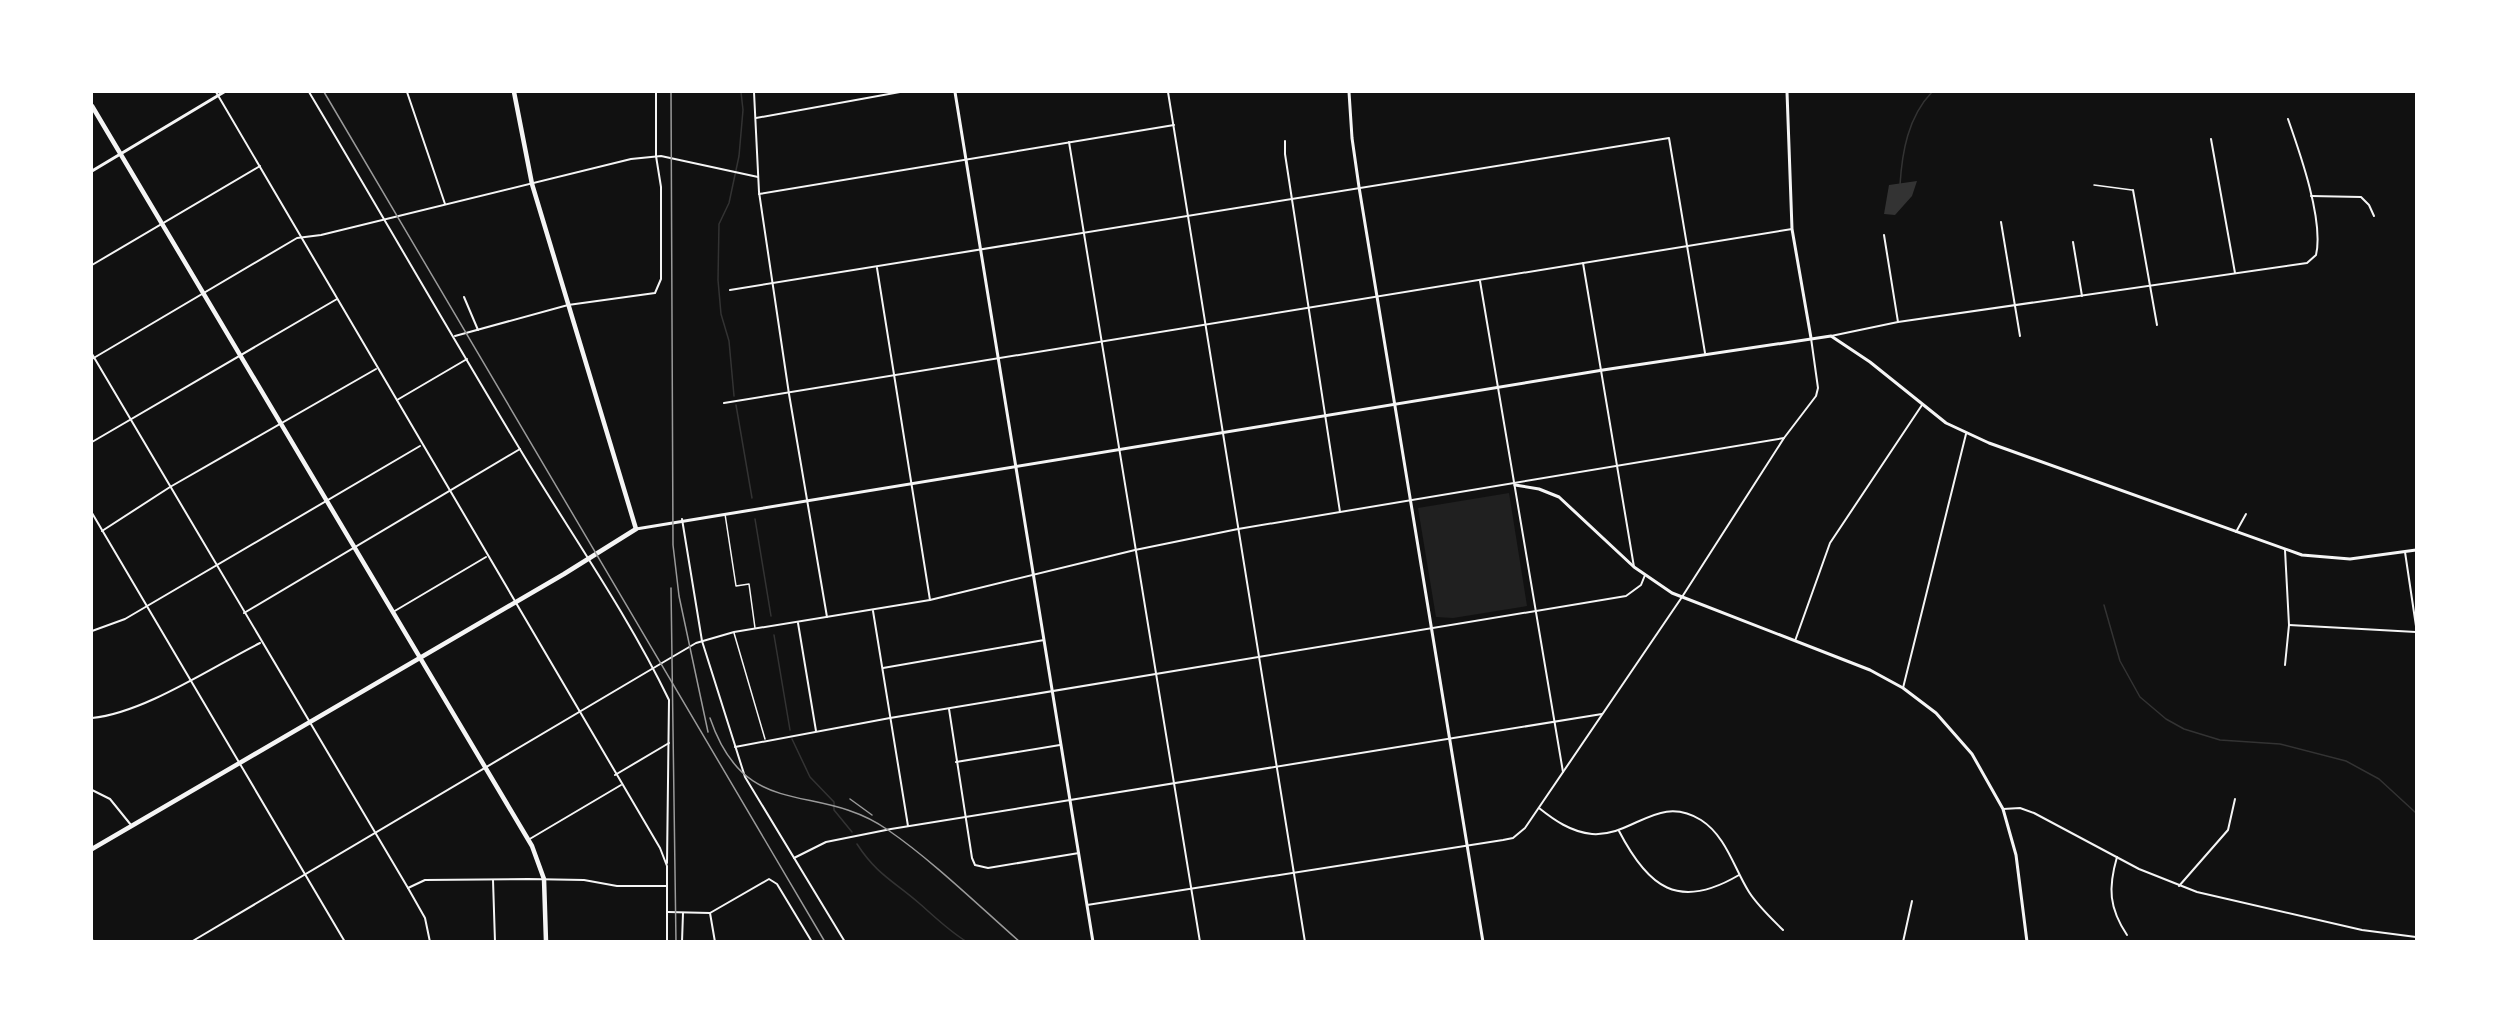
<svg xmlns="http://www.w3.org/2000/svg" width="2508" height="1033" font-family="'Open Sans',sans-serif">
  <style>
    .green { fill: #202020 }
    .water { fill: #333 }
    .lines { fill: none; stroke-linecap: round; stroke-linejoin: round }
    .stream { stroke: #333; stroke-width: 1.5 }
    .service { stroke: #f5f5f5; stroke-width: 1.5 }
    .minor { stroke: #f5f5f5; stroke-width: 2 }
    .tertiary { stroke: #f5f5f5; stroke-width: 3 }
    .primary { stroke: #f5f5f5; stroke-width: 4.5 }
    .rail { stroke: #9a9a9a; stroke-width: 1.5 }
  </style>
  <rect width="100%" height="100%" fill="#111"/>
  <!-- green -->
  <path class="green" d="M1509,493L1527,606L1453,618L1436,617L1418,508Z"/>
  <!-- water -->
  <path class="water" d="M1917,181L1912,196L1895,215L1884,214L1889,185Z"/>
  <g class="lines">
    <!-- stream -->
    <g class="stream">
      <path d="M1900,185C1902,152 1908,117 1932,92"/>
      <path d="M734,396L729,341L721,314L718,280L719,224L729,203L739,156L743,110L741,92"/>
      <path d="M736,405L752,498"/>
      <path d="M755,519L771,616"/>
      <path d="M2104,605L2120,661L2140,697L2166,719L2184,729L2220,740L2280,744L2346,761L2379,779L2416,813"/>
      <path d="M774,635L790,730"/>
      <path d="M792,739L810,777L834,802V810L852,832"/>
      <path d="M857,844C877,875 895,882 920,904C936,918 949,931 967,942"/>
    </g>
    <!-- service -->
    <g class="service">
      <path d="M2094,185L2132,190"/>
      <path d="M725,514L736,586L749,584L755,628"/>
      <path d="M734,633L765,739"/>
    </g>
    <!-- minor -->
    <g class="minor">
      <path d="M216,92L660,848L667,866V942"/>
      <path d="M309,92C380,211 449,332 521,451C571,534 627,613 669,700L667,863"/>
      <path d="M407,92L445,204"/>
      <path d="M754,92L759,192L789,394L827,617"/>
      <path d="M1168,92L1305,942"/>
      <path d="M756,118L900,92"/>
      <path d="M2211,139L2235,273"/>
      <path d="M1285,141V154L1340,512"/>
      <path d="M1069,142L1200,942"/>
      <path d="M2133,190L2157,325"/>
      <path d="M759,194L1174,125"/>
      <path d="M2311,196L2361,197L2369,205L2374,216"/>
      <path d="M2001,222L2020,336"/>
      <path d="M1884,235L1898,322"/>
      <path d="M2073,242L2082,296"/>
      <path d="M1583,263L1634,567"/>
      <path d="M92,265L260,166"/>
      <path d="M877,268L930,600"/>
      <path d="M1480,281L1563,772"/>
      <path d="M730,290L1669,138L1705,353"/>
      <path d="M464,297L478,330"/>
      <path d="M455,336L568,305L655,293L661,279V187L656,156V92"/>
      <path d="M1831,336L1898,322L2307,263L2316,255C2324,221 2300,153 2288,119"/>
      <path d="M92,354L408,888L425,918L430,942"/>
      <path d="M92,359L297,238L321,235L631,159L661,156L758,177"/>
      <path d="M397,400L467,359"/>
      <path d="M724,403L1792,229"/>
      <path d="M92,442L337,299"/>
      <path d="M92,513L345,942"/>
      <path d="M682,519L702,641L745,777L845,942"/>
      <path d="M102,531L170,487L376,369"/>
      <path d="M2236,532L2246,514"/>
      <path d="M2405,552L2416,626"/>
      <path d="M873,611L908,826"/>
      <path d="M393,612L486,557"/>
      <path d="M244,613L520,449"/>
      <path d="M798,623L816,731"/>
      <path d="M2289,625L2416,632"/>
      <path d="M92,631L125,619L420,446"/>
      <path d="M1795,641L1830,543L1922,405"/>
      <path d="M2285,665L2289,625L2285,550"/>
      <path d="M883,668L1044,640"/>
      <path d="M1903,688L1966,434"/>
      <path d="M949,709L972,858L975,865L988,868L1079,853"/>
      <path d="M92,718C144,713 212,667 260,643"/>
      <path d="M735,747L890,718L1626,596L1641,585L1645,575"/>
      <path d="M956,762L1060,745"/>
      <path d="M615,775L669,743"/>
      <path d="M92,790L110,799L131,825"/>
      <path d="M1539,808C1554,820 1571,832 1592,834C1633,837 1658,793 1701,820C1726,836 1734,868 1749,892C1758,906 1771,918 1783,930"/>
      <path d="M2003,809L2020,808L2034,813L2139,869L2197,892L2362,930L2416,937"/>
      <path d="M1619,831C1648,887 1678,911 1739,875"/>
      <path d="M528,840L621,785"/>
      <path d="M2117,857C2108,888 2109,908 2127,935"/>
      <path d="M794,858L826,842L891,829L1602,714"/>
      <path d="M493,880L495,942"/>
      <path d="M2179,886L2228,830L2235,799"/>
      <path d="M408,888L425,880L528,879L584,880L617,886H666"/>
      <path d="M1087,905L1503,840L1513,838L1525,828L1682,597L1784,438L1816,396L1818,388L1811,338"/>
      <path d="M668,912L710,913L769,879L777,884L812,942"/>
      <path d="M710,913L715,942"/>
      <path d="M92,939L93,942"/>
      <path d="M191,942L667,660L696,643L734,632L930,600L1135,550L1238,529L1784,438"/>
      <path d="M682,942L683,913"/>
      <path d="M1558,942H1584"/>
      <path d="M1903,942L1912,901"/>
    </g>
    <!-- tertiary -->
    <g class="tertiary">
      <path d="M955,92L1093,942"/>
      <path d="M1349,92L1352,138L1359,187L1483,942"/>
      <path d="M1787,92L1792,229L1811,338"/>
      <path d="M92,171L224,92"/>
      <path d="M1515,485L1539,489L1559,497L1634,567L1672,593L1870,670L1903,688L1936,713L1972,754L2003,809L2016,855L2027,942"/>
      <path d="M636,529L1603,370L1831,336L1870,362L1946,423L1989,443L2302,555L2350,559L2416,550"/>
    </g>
    <!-- primary -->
    <g class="primary">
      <path d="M92,106L532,846L544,879L546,942"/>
      <path d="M92,849L564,574L636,529L532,184L514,92"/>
    </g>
    <!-- rail -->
    <g class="rail">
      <path d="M324,92L825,942"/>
      <path d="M671,92L673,545L679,596L708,732"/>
      <path d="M671,588L676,942"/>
      <path d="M710,718C746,824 817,780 888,830C933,861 979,906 1020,942"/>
      <path d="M850,799L872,815"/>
    </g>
  </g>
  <!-- border -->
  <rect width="2508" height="1033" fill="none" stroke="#ffffff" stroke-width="186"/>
</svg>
